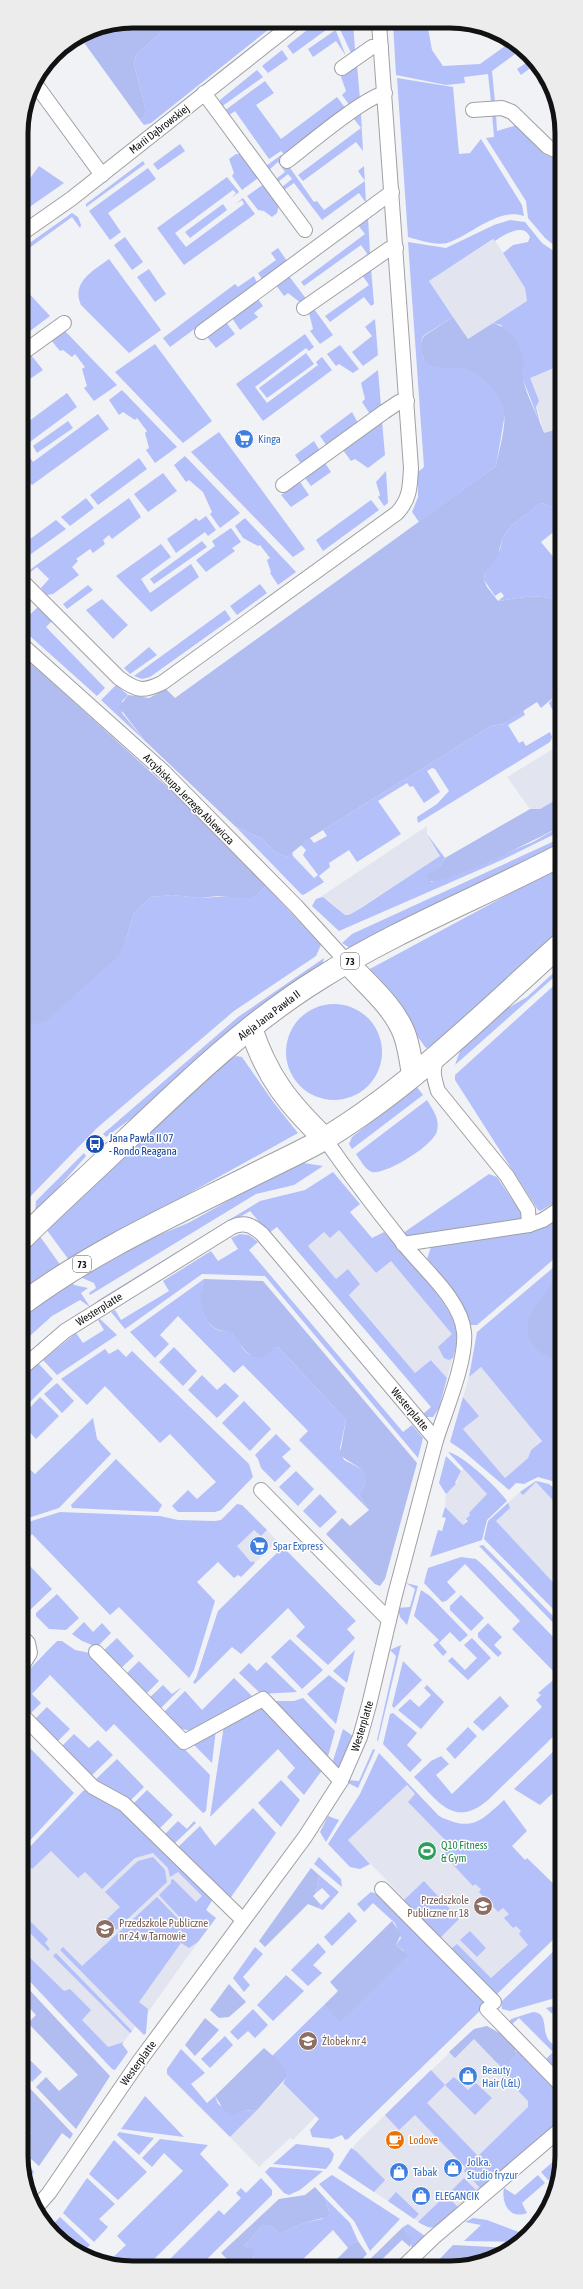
<svg xmlns="http://www.w3.org/2000/svg" width="583" height="2289" font-family="'Asap Condensed',sans-serif">
  <style>
    .built { fill: #e2e5f0 }
    .green { fill: #b3c0f9 }
    .forest { fill: #b1bcf0 }
    .lines { fill: none; stroke-linecap: round; stroke-linejoin: round }
    .street-casing { stroke: #9fa0a4; stroke-width: 16 }
    .primary-casing { stroke: #9fa0a4; stroke-width: 24 }
    .street { stroke: #fff; stroke-width: 14 }
    .primary { stroke: #fff; stroke-width: 22 }
    .labels { text-anchor: middle; stroke-width: 3; stroke-linejoin: round; paint-order: stroke }
    .shield { fill: #fff; stroke: #59595a; stroke-width: 1 }
    .shield-label { font-size: 10px; font-weight: bold; fill: #121213 }
    .street-label { font-size: 11px; fill: #121213; stroke: #fff }
    .shop-label { font-size: 11px; fill: #366cbe; stroke: #fff; text-anchor: start }
    .transit-label { font-size: 11px; fill: #164399; stroke: #fff; text-anchor: start }
    .leisure-label { font-size: 11px; fill: #27864d; stroke: #fff; text-anchor: start }
    .education-label { font-size: 11px; fill: #785e54; stroke: #fff; text-anchor: start }
    .food-label { font-size: 11px; fill: #c56008; stroke: #fff; text-anchor: start }
    .rim { fill: none; stroke: #121213; stroke-width: 5 }
  </style>
  <rect width="100%" height="100%" fill="#f1f2f6"/>
  <!-- built -->
  <g class="built">
    <path d="M494,239L525,288L527,301L468,339L429,281Z"/>
    <path d="M561,365V428L544,433L529,378Z"/>
    <path d="M561,744V797L540,809H530L507,777Z"/>
    <path d="M427,826V834L441,856L427,865L349,915H345L328,900L319,898Z"/>
    <path d="M561,1017V1046L554,1022Z"/>
    <path d="M339,1230L376,1273L391,1260L453,1334L452,1360L453,1358L447,1378L432,1360L415,1373L349,1294L360,1284L348,1269L336,1279L308,1246L324,1232Z"/>
    <path d="M481,1367L542,1440L531,1450L528,1458L505,1478L463,1429L478,1416L463,1397L469,1377Z"/>
    <path d="M466,1466L492,1494L470,1515L463,1525L445,1507L446,1494L456,1484L461,1471Z"/>
    <path d="M536,1481L549,1484L562,1495V1618L484,1539L488,1521L522,1490Z"/>
    <path d="M254,1529L261,1536L267,1530L277,1541L255,1563L253,1561L252,1562L236,1546Z"/>
    <path d="M406,1785L458,1839L562,1913L493,1992L348,1840Z"/>
    <path d="M86,1793L204,1894L129,2014L138,2023L119,2048L106,2051L22,1958V1858Z"/>
    <path d="M198,1942L146,2015V2011L138,2003L181,1943L189,1948Z"/>
    <path d="M487,2026L503,2035L562,2095V2119L481,2189L433,2229H430L338,2168L357,2142L474,2029Z"/>
    <path d="M283,2083L316,2116L293,2140L290,2138L259,2167L230,2137Z"/>
  </g>
  <!-- green -->
  <g class="green">
    <path d="M173,21L278,22L151,123L144,125L140,120L145,116L146,110L134,65L136,55Z"/>
    <path d="M317,22H337L293,54L287,46Z"/>
    <path d="M346,22H353L355,50L351,53L339,27Z"/>
    <path d="M393,23H427L432,50L443,66L480,64L512,41L534,59L536,64L521,75L517,69L526,63L518,52L492,71L495,102H491L488,74L464,77L465,83L446,85L396,75Z"/>
    <path d="M334,31H336L346,56L336,41L313,57L308,49Z"/>
    <path d="M282,50L288,59L268,73L262,66Z"/>
    <path d="M357,65L360,99L350,106L342,95L346,91L341,77Z"/>
    <path d="M257,70L263,77L221,107L220,100Z"/>
    <path d="M540,73L547,88L544,90L538,82Z"/>
    <path d="M397,78L453,87L459,154L470,153L481,139L522,205L524,216C498,207 471,235 447,243C436,246 419,240 408,237Z"/>
    <path d="M265,81L274,93L256,105L281,139L337,97L346,109L284,154L281,151L269,159L235,111L228,116L224,111Z"/>
    <path d="M361,114L363,151L356,142L303,181L298,175L361,128L354,119Z"/>
    <path d="M492,114H496L497,131L517,125L544,154L561,162V251L545,238L528,218L526,201L486,138L494,137Z"/>
    <path d="M21,140L27,149L21,166Z"/>
    <path d="M180,144L185,151L158,170L153,164Z"/>
    <path d="M236,154H241L258,178L242,190L232,176L234,173L229,159Z"/>
    <path d="M281,155L314,202L317,201L324,210L365,181L358,171L364,166L366,203L359,193L322,220L294,183L284,190L282,187L292,179L288,174L278,182L276,179L285,172L278,162L269,170L266,166Z"/>
    <path d="M143,161L145,164L86,207V204Z"/>
    <path d="M39,166L64,183L21,213V191Z"/>
    <path d="M148,168L156,179L108,213L121,232L110,240L89,211Z"/>
    <path d="M227,177L239,192L231,198L236,193L233,190L175,233L186,247L244,204L242,200L235,204L243,198L255,214L184,265L157,228Z"/>
    <path d="M264,184L279,205L277,213L272,217L264,211L258,210L247,196Z"/>
    <path d="M223,204L227,210L190,238L185,232Z"/>
    <path d="M72,213L78,217L81,225L80,228L72,217L21,254V249Z"/>
    <path d="M368,217L370,253L368,255L361,245L304,286L301,282L365,234L358,225Z"/>
    <path d="M510,220L525,222L542,243L561,256V365L530,378L539,401L536,407L540,423L522,377L524,367L501,325L493,323L527,301L525,288L503,253L513,245L528,242L530,237C523,222 504,235 495,241L493,239L429,281L453,317L423,336C419,343 421,352 424,359L466,340L507,402L496,466L419,522L412,512L418,497V472L424,467L408,242L446,248L494,225Z"/>
    <path d="M125,237L143,262L132,270L114,245Z"/>
    <path d="M278,248L287,261L262,279L258,273L276,260L271,253Z"/>
    <path d="M109,259L161,330L129,353L81,305C71,282 93,271 109,259Z"/>
    <path d="M371,268L374,304L371,306L364,297L330,322L325,316L369,285L362,275Z"/>
    <path d="M149,269L166,294L155,302L137,277Z"/>
    <path d="M254,276L257,283L170,347L163,338L235,284L238,287Z"/>
    <path d="M289,276L307,300L301,303L288,293L284,296L276,285Z"/>
    <path d="M21,285L50,316L30,331L26,327L28,326L22,308L24,307L21,301Z"/>
    <path d="M258,299L263,306L254,313L258,317L240,330L232,318Z"/>
    <path d="M314,309L333,335L320,344L310,331L313,329L309,313Z"/>
    <path d="M375,319L378,355L363,366L352,352L372,336L365,327Z"/>
    <path d="M226,322L235,334L216,348L207,337Z"/>
    <path d="M64,330L117,385L94,401L84,388L87,386L82,369L85,367L75,354L72,357L63,350L60,351L51,340Z"/>
    <path d="M305,334L314,347L309,351L306,348L255,387L267,403L318,365L316,362L322,357L332,370L263,421L236,384Z"/>
    <path d="M155,344L212,421L183,443L115,372Z"/>
    <path d="M340,345L359,369L353,373L339,364L336,366L327,354Z"/>
    <path d="M306,353L314,364L267,398L259,388Z"/>
    <path d="M31,355L43,370L21,385V362Z"/>
    <path d="M378,370L381,406L370,414L362,402L365,399L361,383Z"/>
    <path d="M122,390L177,447L155,463L146,450L149,448L145,433L147,431L137,418L135,420L123,412L119,415L109,400Z"/>
    <path d="M67,393L77,407L23,447L33,462L98,414L109,429L32,485L21,474V427Z"/>
    <path d="M352,412L358,423L327,446L320,436Z"/>
    <path d="M68,421L73,428L37,453L33,446Z"/>
    <path d="M382,421L385,455L368,468L355,459L351,461L343,450Z"/>
    <path d="M219,432L305,549L293,557L191,452Z"/>
    <path d="M314,441L320,451L302,465L295,455Z"/>
    <path d="M185,456L240,513L220,528L210,514L212,512L203,492L189,480L186,482L174,465Z"/>
    <path d="M139,458L147,469L98,505L90,495Z"/>
    <path d="M325,463L331,472L311,486L305,478Z"/>
    <path d="M386,471L388,503L384,506L378,497L380,495L376,482Z"/>
    <path d="M163,473L177,491L148,512L134,494Z"/>
    <path d="M300,482L309,495L291,507L281,495Z"/>
    <path d="M86,498L94,508L70,526L61,517Z"/>
    <path d="M129,498L141,517L112,539L109,535L103,540L105,544L93,553L90,549L76,559L78,561L72,567L79,575L53,594L47,595L41,588L49,579L37,567L28,574L31,569Z"/>
    <path d="M371,500L379,510L323,551L316,540Z"/>
    <path d="M541,503L561,510V526L541,542L555,559L561,555V605C545,590 517,599 498,601L504,596L501,592L495,596L484,580L485,573L500,549L503,537L511,526Z"/>
    <path d="M206,516L216,530L208,536L205,532L176,553L167,539L196,518L199,521Z"/>
    <path d="M245,518L296,572L278,585L270,573L271,572L267,560L270,558L260,545L258,546L243,538L235,526Z"/>
    <path d="M56,520L66,529L31,554L22,545Z"/>
    <path d="M231,528L241,542L232,548L235,551L206,572L196,560L215,546L212,541Z"/>
    <path d="M202,541L207,547L154,584L150,579Z"/>
    <path d="M161,544L171,557L141,579L150,593L191,564L199,577L151,612L116,576Z"/>
    <path d="M260,584L267,593L237,615L230,606Z"/>
    <path d="M88,585L93,590L67,609L63,604Z"/>
    <path d="M102,599L128,625L113,639L86,610Z"/>
    <path d="M39,606L53,620L46,627L105,688L97,696L21,628V623Z"/>
    <path d="M225,610L231,619L150,677L142,679L134,676Z"/>
    <path d="M149,647L157,655L130,674L124,668Z"/>
    <path d="M561,683V717L557,718L549,703L554,697L552,689Z"/>
    <path d="M116,685L128,695L122,701V713L145,741L101,700Z"/>
    <path d="M523,710L525,715L508,725L519,743L523,741L526,746L550,732L552,737L550,742L418,823L417,817L437,804L449,791L435,769L432,768L427,771L440,792L424,803L413,786L410,787L407,783L378,801L401,834L357,862L349,850L329,863L330,867L319,876L324,882L305,894L302,895L236,827L261,838L275,852L287,857L292,852L293,856L314,878L318,875L303,855L306,850L301,845L310,838L314,843L327,836L323,830L491,726L503,724Z"/>
    <path d="M561,826V831L504,859L339,931L312,906L316,899L323,897L345,915H349L361,908L440,856L427,834L445,858L441,865L428,875L431,882L445,878L533,842Z"/>
    <path d="M561,838V845L442,900L356,947L350,948L342,943L352,934Z"/>
    <path d="M561,866V932L431,1047L426,1048L368,970Z"/>
    <path d="M266,886L321,945L316,956L234,1011L97,1128L22,1205V1023L25,1026L126,940L134,913L151,897L172,895L200,898L258,894Z"/>
    <path d="M324,958L322,966L147,1107L106,1137L103,1134L238,1017Z"/>
    <path d="M561,966V971L455,1065L461,1048L501,1012L527,997Z"/>
    <path d="M561,979V1017L554,1022L561,1046V1199L540,1211L538,1210L455,1080V1075Z"/>
    <circle cx="334" cy="1052" r="48"/>
    <path d="M236,1056L242,1057L274,1103L298,1133L69,1260L46,1229L179,1104L225,1063Z"/>
    <path d="M417,1087L423,1095L352,1149L349,1144L352,1137Z"/>
    <path d="M427,1100C433,1110 440,1119 437,1131C434,1145 386,1175 372,1172C365,1170 360,1159 356,1154Z"/>
    <path d="M84,1153L86,1156L35,1214L36,1201Z"/>
    <path d="M304,1163L323,1166L294,1185L256,1194L90,1295L89,1293L96,1288L94,1283L80,1277L140,1243L188,1223L288,1168Z"/>
    <path d="M333,1172L360,1204L350,1212L372,1238L384,1232C402,1254 448,1300 455,1325C459,1336 456,1347 453,1358L449,1360L444,1358L438,1347L452,1334L391,1261L376,1273L339,1230L330,1238L324,1232L308,1246L336,1279L348,1269L360,1284L349,1295L415,1373L431,1360L447,1378L439,1408L433,1417H426L423,1414L431,1407L277,1227L269,1233L250,1211L99,1303L97,1301L260,1201L305,1190Z"/>
    <path d="M489,1174L497,1177L520,1211L522,1217L518,1222L409,1241L404,1233L406,1231Z"/>
    <path d="M561,1216V1253L477,1325H471C463,1299 444,1280 427,1259L431,1247L545,1225Z"/>
    <path d="M240,1234L249,1235L258,1242L249,1250L403,1432L412,1425L423,1438L418,1458L265,1276L202,1274L125,1329L111,1312L115,1310L121,1320L169,1291L163,1281L211,1251L218,1261L238,1249L231,1238Z"/>
    <path d="M39,1235L61,1266L22,1293V1251Z"/>
    <path d="M561,1261C561,1275 553,1284 546,1295L555,1361L561,1363L562,1489L552,1481L538,1477L524,1484L516,1483L509,1490L462,1450L450,1442L463,1397L479,1416L463,1429L505,1478L528,1458L531,1450L542,1441L481,1367L469,1377L477,1332Z"/>
    <path d="M204,1279C198,1295 200,1320 216,1329C222,1332 229,1330 233,1334C241,1341 241,1353 254,1356C267,1359 269,1348 278,1347L346,1420L340,1448L344,1460C353,1465 371,1470 365,1484C363,1488 361,1491 359,1495L369,1510L299,1440L308,1431L250,1372L243,1365L234,1373L178,1316L160,1335L169,1344L155,1358L130,1332Z"/>
    <path d="M71,1280L74,1285L88,1288L81,1293L90,1307L80,1300L52,1316L22,1343V1315Z"/>
    <path d="M100,1319L117,1335L57,1375L43,1360L76,1333L83,1343L104,1330L98,1320Z"/>
    <path d="M174,1347L197,1371L183,1386L159,1362Z"/>
    <path d="M105,1349L109,1354L118,1349L126,1357L132,1351L249,1464L253,1477L221,1510L215,1512H178L172,1506L188,1490L197,1499L216,1482L170,1434L160,1443L105,1386L87,1405L61,1379Z"/>
    <path d="M38,1363L53,1379L22,1410V1378Z"/>
    <path d="M202,1375L217,1390L225,1383L239,1396L217,1418L188,1390Z"/>
    <path d="M57,1383L74,1401L62,1413L44,1394Z"/>
    <path d="M40,1397L59,1416L36,1439L22,1424V1416Z"/>
    <path d="M244,1401L271,1429L250,1451L222,1423Z"/>
    <path d="M93,1418L97,1439L111,1454L59,1508L22,1520V1470L26,1466L35,1474Z"/>
    <path d="M276,1434L291,1449L282,1457L291,1466L275,1482L261,1468L258,1459L255,1455Z"/>
    <path d="M22,1435L30,1444L22,1452Z"/>
    <path d="M448,1452C462,1454 499,1489 507,1501L487,1520L482,1540L430,1557L438,1530L442,1531L446,1518L442,1517L445,1507L463,1525L468,1521L466,1519L470,1515L469,1513L487,1494Z"/>
    <path d="M446,1456L461,1471L455,1483L456,1484L446,1494L439,1483Z"/>
    <path d="M116,1459L162,1505L158,1512L72,1508L71,1505Z"/>
    <path d="M296,1471L314,1489L298,1506L279,1487Z"/>
    <path d="M536,1481L549,1484L562,1495V1510L536,1482L523,1495L520,1492Z"/>
    <path d="M320,1494L337,1512L320,1528L303,1511Z"/>
    <path d="M508,1503L510,1508L496,1521L562,1592V1618L484,1539L488,1521Z"/>
    <path d="M237,1504L242,1505L267,1530L261,1536L254,1530L237,1546L251,1562L253,1561L255,1563L241,1577L238,1575L234,1578L218,1562L197,1582L215,1601L194,1670L189,1678L119,1607L110,1615L32,1534L22,1546V1524L60,1512L160,1516L178,1520L215,1521L221,1520Z"/>
    <path d="M483,1545L562,1625V1632L479,1546Z"/>
    <path d="M283,1547L356,1621L347,1629L355,1638L328,1665L296,1636L305,1627L288,1608L241,1654L232,1647L195,1684L193,1682L196,1678L218,1611Z"/>
    <path d="M461,1557L476,1559L485,1567L562,1646V1728L488,1800C454,1829 438,1801 414,1777L431,1761L441,1756L449,1764L436,1775L452,1794L542,1707L536,1700L541,1695L538,1693L558,1676L512,1629L520,1621L465,1564L447,1582L456,1592L446,1601L442,1602L424,1583L428,1568Z"/>
    <path d="M28,1564L52,1589L30,1610L22,1601V1570Z"/>
    <path d="M406,1583L418,1586L407,1625L400,1617L398,1608L410,1607L415,1589Z"/>
    <path d="M421,1590L430,1596L468,1635L460,1642L450,1632L439,1643L447,1652L443,1656L433,1645L439,1640L414,1616Z"/>
    <path d="M57,1594L79,1618L66,1630L49,1629L36,1616V1613Z"/>
    <path d="M461,1595L484,1618L471,1631L450,1610V1606Z"/>
    <path d="M84,1622L93,1632L102,1623L111,1633L97,1647L82,1641L72,1634Z"/>
    <path d="M488,1623L502,1637L494,1645L502,1653L498,1657L478,1637V1633Z"/>
    <path d="M117,1638L134,1656L119,1670L102,1652Z"/>
    <path d="M472,1638L491,1658L468,1680L448,1661L452,1657L465,1670L477,1658L464,1645Z"/>
    <path d="M290,1639L323,1670L302,1689L271,1657Z"/>
    <path d="M57,1641H62L75,1650L90,1653L210,1775L206,1811L203,1813L114,1724L106,1732L50,1675L32,1694L41,1703L29,1715L22,1708V1677Z"/>
    <path d="M401,1645L378,1741L377,1740L396,1656L390,1650Z"/>
    <path d="M355,1650L347,1683L333,1671Z"/>
    <path d="M139,1661L159,1681L144,1696L124,1676Z"/>
    <path d="M403,1661L422,1680L394,1708L392,1706Z"/>
    <path d="M266,1662L297,1692L261,1694L239,1673L249,1663L257,1671Z"/>
    <path d="M329,1675L345,1688L336,1724L307,1694Z"/>
    <path d="M234,1678L255,1699L191,1731L178,1728L163,1713L185,1691L202,1710Z"/>
    <path d="M163,1685L172,1694L182,1687L159,1710L148,1699Z"/>
    <path d="M427,1685L444,1702L421,1729L398,1710L410,1699L419,1707L431,1695L424,1688Z"/>
    <path d="M500,1696L509,1706L483,1731L473,1722Z"/>
    <path d="M303,1698L335,1731L327,1760L274,1701H294Z"/>
    <path d="M261,1705L323,1769L304,1795L287,1777L295,1768L278,1749L210,1817L224,1725Z"/>
    <path d="M47,1707L70,1729L56,1743L34,1720Z"/>
    <path d="M393,1713L417,1733L407,1745L422,1760L410,1772L383,1744L390,1714Z"/>
    <path d="M468,1727L477,1736L455,1759L446,1749Z"/>
    <path d="M216,1729L212,1763L191,1742Z"/>
    <path d="M343,1729L353,1736L338,1770L332,1764Z"/>
    <path d="M74,1734L89,1748L98,1740L113,1755L90,1777L60,1748Z"/>
    <path d="M22,1740L74,1793L22,1849Z"/>
    <path d="M557,1748L562,1752V1792L557,1796L553,1793L540,1805L514,1789Z"/>
    <path d="M373,1749L375,1750L358,1788L348,1783L349,1780L359,1781Z"/>
    <path d="M379,1753L439,1816C471,1832 480,1822 504,1800L527,1831L512,1846L525,1860L527,1858L562,1892V1931L496,1995L451,1949L457,1944L491,1978L528,1945L519,1934L521,1931L516,1926L513,1928L504,1918L509,1914L503,1908L498,1912L479,1892L481,1889L475,1884L473,1886L443,1854L451,1846L408,1802L415,1794L407,1785L348,1840L370,1864L360,1869L350,1867L328,1844L360,1794Z"/>
    <path d="M117,1759L144,1787L130,1801L118,1792L94,1781Z"/>
    <path d="M281,1780L300,1800L281,1827L258,1803Z"/>
    <path d="M84,1790L115,1802L213,1899L206,1910L216,1918L198,1942L189,1948L181,1943L139,2002L148,2009L146,2033L144,2035L60,1950L63,1947L82,1966L157,1897L182,1923L183,1921L159,1895L171,1883V1880L173,1879L196,1902L202,1896L178,1872L170,1877L168,1868L153,1853L135,1858L102,1889L85,1872L78,1878L51,1851L32,1869L24,1862L22,1864V1855Z"/>
    <path d="M147,1790L173,1815L159,1829L133,1804Z"/>
    <path d="M253,1808L276,1833L229,1900L177,1848L200,1826L215,1846Z"/>
    <path d="M328,1816L339,1820L326,1842L320,1832Z"/>
    <path d="M178,1821L187,1829L194,1821L196,1823L174,1844L164,1835Z"/>
    <path d="M153,1857L165,1870L167,1882L116,1930L106,1920L120,1907L105,1892L138,1861Z"/>
    <path d="M319,1857L341,1879L342,1887L314,1864Z"/>
    <path d="M319,1875L339,1892L323,1910L318,1908L330,1896L322,1888L316,1893Z"/>
    <path d="M424,1881L459,1919L440,1938L404,1900Z"/>
    <path d="M371,1892L377,1894L487,2004L348,2139L345,2140L342,2135L332,2139L312,2137L310,2130L319,2119L283,2083L286,2078L272,2056L324,2005L340,2021L404,1951L396,1945L401,1938L395,1923L373,1903L364,1912L357,1904Z"/>
    <path d="M349,1912L357,1921L332,1946L324,1937Z"/>
    <path d="M22,1913L48,1939L45,1943L50,1949L48,1951L22,1925Z"/>
    <path d="M470,1931L486,1948L477,1957L460,1940Z"/>
    <path d="M22,1941L27,1946L23,1951L64,1991L70,1989L91,2010L82,2020L108,2047L124,2042L122,2044L128,2052L115,2070L112,2069L22,1973Z"/>
    <path d="M318,1943L326,1952L313,1965L322,1973L308,1986L291,1970Z"/>
    <path d="M562,1943V1996L510,2011L502,2009L501,2002Z"/>
    <path d="M255,1947L263,1954L243,1977L250,1985L244,1992L233,1978Z"/>
    <path d="M56,1953L132,2031L130,2033L53,1956Z"/>
    <path d="M286,1975L304,1991L273,2021L257,2005Z"/>
    <path d="M562,2004V2010L551,2013L546,2008Z"/>
    <path d="M253,2009L268,2025L255,2038L248,2031L238,2040L230,2032Z"/>
    <path d="M533,2012C554,2013 534,2043 562,2047V2077L545,2060L553,2052L519,2018L511,2025L509,2024L511,2019Z"/>
    <path d="M225,2036L233,2045L210,2068L201,2059Z"/>
    <path d="M515,2047L562,2095V2119L481,2189L464,2171L466,2168L415,2115L399,2130L385,2115L431,2070L445,2085L454,2077L468,2090L476,2083L492,2098L475,2115L445,2085L427,2103L478,2156L528,2107V2101L500,2072L503,2069L497,2063L501,2064L512,2060L516,2051Z"/>
    <path d="M181,2049L205,2073L191,2084L207,2103L215,2096L218,2104L234,2114L242,2111L257,2110L230,2137L167,2074V2069Z"/>
    <path d="M24,2054L42,2072L32,2082L22,2071V2056Z"/>
    <path d="M145,2096L184,2137L121,2129Z"/>
    <path d="M119,2132L154,2138L139,2155L117,2135Z"/>
    <path d="M160,2139L208,2145L200,2154L229,2185L147,2266H111L107,2263L126,2245L117,2236L183,2171L164,2153L152,2167L142,2158Z"/>
    <path d="M114,2140L147,2172L118,2200L89,2174Z"/>
    <path d="M296,2144L329,2148L334,2154L332,2161L326,2169L273,2164Z"/>
    <path d="M351,2148L356,2151L385,2180L374,2192L338,2168Z"/>
    <path d="M562,2154L561,2168L548,2180L541,2172Z"/>
    <path d="M270,2167L323,2171L300,2190L289,2195L284,2193L265,2172Z"/>
    <path d="M332,2175L400,2219L370,2251L354,2221L319,2184Z"/>
    <path d="M538,2175L545,2183L522,2203L527,2213C509,2220 501,2202 504,2188L515,2195Z"/>
    <path d="M87,2178L115,2204L99,2219L108,2227L94,2242L63,2213Z"/>
    <path d="M261,2178L272,2190V2195L200,2266H163L219,2210L224,2215L241,2198L236,2193L241,2188L246,2193Z"/>
    <path d="M464,2178L478,2192L464,2203L451,2191Z"/>
    <path d="M396,2192L419,2214L414,2219L388,2201Z"/>
    <path d="M446,2195L459,2208C443,2222 439,2235 418,2222Z"/>
    <path d="M325,2198L350,2223L358,2241L354,2242L349,2249L333,2230L296,2266H253L252,2262L254,2256L250,2248H247L245,2245L263,2225H270L279,2234L304,2223L322,2219L329,2211Z"/>
    <path d="M60,2217L90,2245L84,2251L54,2235L49,2228Z"/>
    <path d="M473,2218L487,2220L527,2235L518,2242L464,2241L481,2225L465,2222Z"/>
    <path d="M408,2224L425,2236L412,2249L409,2235L403,2227Z"/>
  </g>
  <!-- forest -->
  <g class="forest">
    <path d="M133,21H173L136,55L134,65L146,110L145,116L140,120L80,37L91,29Z"/>
    <path d="M453,317L468,339L493,323C511,328 523,348 524,365C524,370 522,374 523,378C526,396 538,415 544,433L561,428V510L541,503L511,526L503,537L497,557L485,573L484,580L487,587L498,601C517,599 546,590 561,605V683L552,689L554,697L541,708L537,702L503,724L491,726L310,838L287,857L275,852L261,838L236,827L145,741L119,707L128,695L149,698L166,689L175,698L496,466C499,449 508,423 503,405C499,393 482,375 470,370C453,362 429,376 422,354C420,348 420,341 424,336Z"/>
    <path d="M21,654L175,794L266,886L258,894L249,898L218,896L200,898L172,895L151,897L134,913L126,940L118,956L46,1021L25,1026L22,1023Z"/>
    <path d="M561,797V826C543,836 444,886 429,881L427,875L441,865L445,858L530,809H540Z"/>
    <path d="M561,1268V1363C551,1359 539,1353 533,1344C514,1317 551,1294 561,1268Z"/>
    <path d="M204,1279L263,1281L417,1463L385,1579L380,1586L375,1584L326,1534L342,1518L350,1526L369,1510L359,1495C361,1490 365,1486 366,1480C367,1467 347,1463 340,1454L346,1420L278,1347C273,1348 270,1353 265,1356C249,1363 240,1343 233,1334C227,1330 221,1332 215,1328C199,1318 198,1295 204,1279Z"/>
    <path d="M311,1868L319,1875L316,1893L313,1896L321,1905L318,1908L308,1904L265,1947L259,1941Z"/>
    <path d="M392,1921L401,1934L396,1945L408,1955L340,2022L324,2005L338,1991L330,1982Z"/>
    <path d="M22,1982L110,2076L76,2129L36,2087L46,2077L59,2091L78,2075L28,2023L36,2015L22,2000Z"/>
    <path d="M229,1984L246,2002L229,2017L219,2018L210,2010Z"/>
    <path d="M205,2018L219,2030L195,2056L185,2045Z"/>
    <path d="M487,2026L503,2035L515,2047C518,2058 507,2067 497,2063L474,2039L455,2058L449,2052L474,2029Z"/>
    <path d="M264,2048C273,2056 287,2066 286,2078L257,2110L242,2111L234,2115L224,2110L215,2096Z"/>
    <path d="M22,2080L73,2134L70,2139L62,2133L39,2166L22,2151V2141L31,2133L22,2122Z"/>
    <path d="M22,2158L34,2172L26,2185L22,2170Z"/>
    <path d="M315,2187L325,2198L329,2211L327,2217L304,2223L279,2234L270,2225H263L245,2245L247,2248H253L255,2252L252,2262L253,2266H234L221,2253L279,2199L305,2195Z"/>
    <path d="M403,2227L412,2239L410,2247L402,2240L374,2267H362Z"/>
    <path d="M358,2241L367,2254L355,2267H343L336,2260L354,2242Z"/>
    <path d="M453,2245L511,2248C489,2264 464,2267 437,2267L435,2264Z"/>
  </g>
  <g class="lines">
    <!-- street casing -->
    <g class="street-casing">
      <g id="street">
        <path d="M342,68L372,47H381"/>
        <path d="M34,82L102,175"/>
        <path d="M204,93L305,230"/>
        <path d="M473,110L502,108L512,112L548,147L561,153"/>
        <path d="M287,161C308,145 363,98 385,93"/>
        <path d="M21,234L71,199L295,22"/>
        <path d="M304,308L389,249L396,248"/>
        <path d="M202,332L392,192"/>
        <path d="M21,354L64,323"/>
        <path d="M283,485L384,412L399,402L407,401"/>
        <path d="M21,580L119,678C137,691 143,692 162,683L397,513C410,499 410,487 411,468L379,23"/>
        <path d="M21,644L164,772L296,906L347,962"/>
        <path d="M438,1056C431,1069 434,1078 438,1091L507,1176L528,1210L529,1225"/>
        <path d="M325,1139C349,1174 376,1209 403,1243C422,1268 461,1299 464,1332C467,1360 445,1412 436,1440"/>
        <path d="M403,1244L529,1225L543,1220L561,1208"/>
        <path d="M22,1368L65,1331L232,1227C245,1221 253,1226 262,1234L436,1440L395,1595L369,1705L360,1737L341,1781L305,1837L138,2063L49,2193L35,2209"/>
        <path d="M261,1490L389,1620"/>
        <path d="M22,1637L28,1643L30,1653L22,1666"/>
        <path d="M96,1652L184,1742L263,1699L341,1781"/>
        <path d="M22,1715L93,1787L124,1804L243,1920"/>
        <path d="M382,1889L494,2002"/>
        <path d="M487,2009L562,2086"/>
        <path d="M403,2267L433,2238L562,2128"/>
      </g>
    </g>
    <!-- primary casing -->
    <g class="primary-casing">
      <g id="primary">
        <path d="M347,962C366,984 393,1005 404,1033C409,1046 411,1061 413,1075"/>
        <path d="M251,1028C267,1077 288,1103 325,1139"/>
        <path d="M22,1239C56,1205 92,1173 126,1140C187,1082 248,1023 319,979C396,930 481,897 561,855"/>
        <path d="M22,1304C94,1250 178,1213 259,1172C281,1161 305,1150 326,1138C413,1085 486,1011 561,944"/>
      </g>
    </g>
    <!-- street -->
    <use href="#street" class="street"/>
    <!-- primary -->
    <use href="#primary" class="primary"/>
  </g>
  <!-- icons -->
  <defs>
    <g id="supermarket-disc" transform="scale(1)"><circle r="9.5" fill="#3f7fe0" stroke="#fff"/><path d="M-6-5.5h2.5l.6 2H6L4.5 2H-2.5L-4.4-4H-6ZM-1.5 3.2a1.3 1.3 0 1 0 .1 0ZM3 3.2a1.3 1.3 0 1 0 .1 0Z" fill="#fff"/></g>
    <g id="bus-disc" transform="scale(1)"><circle r="9.5" fill="#1a4fb4" stroke="#fff"/><path d="M-5-6H5V4H4V6H2V4H-2V6H-4V4H-5ZM-3.5-4V0h7V-4ZM-3.5 1.2v1.5H-2V1.2ZM2 1.2v1.5H3.5V1.2Z" fill="#fff"/></g>
    <g id="stadium-disc" transform="scale(1)"><circle r="9.5" fill="#2e9e5b" stroke="#fff"/><path d="M0-5a6.5 5 0 1 0 0 10a6.5 5 0 1 0 0-10ZM-3.5-1.8h7v3.6h-7Z" fill="#fff"/></g>
    <g id="school-disc" transform="scale(1)"><circle r="9.5" fill="#8d6e63" stroke="#fff"/><path d="M0-5L7-2L0 1L-7-2ZM-4 1L0 2.5L4 1V4Q0 6-4 4Z" fill="#fff"/></g>
    <g id="shop-disc" transform="scale(1)"><circle r="9.5" fill="#3f7fe0" stroke="#fff"/><path d="M-5-2.5h2.3a2.7 3.5 0 0 1 5.4 0H5L5.5 6h-11ZM-1.5-2.5h3a1.5 2.3 0 0 0-3 0Z" fill="#fff"/></g>
    <g id="cafe-disc" transform="scale(1)"><circle r="9.5" fill="#e8710a" stroke="#fff"/><path d="M-5.5-4.5H6V0H3Q3 3.5 0 3.5H-2.5Q-5.5 3.5-5.5 0ZM3-3.2v2h1.7v-2ZM-6 4.5H4V6H-6Z" fill="#fff"/></g>
  </defs>
  <g fill-rule="evenodd">
    <use href="#supermarket-disc" x="244" y="439"/>
    <use href="#bus-disc" x="95" y="1144"/>
    <use href="#supermarket-disc" x="259" y="1546"/>
    <use href="#stadium-disc" x="427" y="1851"/>
    <use href="#school-disc" x="483" y="1906"/>
    <use href="#school-disc" x="105" y="1929"/>
    <use href="#school-disc" x="308" y="2041"/>
    <use href="#shop-disc" x="468" y="2076"/>
    <use href="#cafe-disc" x="395" y="2140"/>
    <use href="#shop-disc" x="453" y="2168"/>
    <use href="#shop-disc" x="399" y="2172"/>
    <use href="#shop-disc" x="421" y="2196"/>
  </g>
  <g class="labels">
    <!-- shield labels -->
    <g class="shield">
      <rect x="341" y="953" width="18" height="16" rx="3"/>
      <rect x="73" y="1256" width="18" height="16" rx="3"/>
    </g>
    <g class="shield-label">
      <text x="350" y="965">73</text>
      <text x="82" y="1268">73</text>
    </g>
    <!-- street labels -->
    <g class="street-label">
      <text transform="translate(159 129) rotate(-38)" y="4">Marii Dąbrowskiej</text>
      <text transform="translate(189 799) rotate(45)" y="4">Arcybiskupa Jerzego Ablewicza</text>
      <text transform="translate(269 1015) rotate(-37)" y="4">Aleja Jana Pawła II</text>
      <text transform="translate(99 1309) rotate(-32)" y="4">Westerplatte</text>
      <text transform="translate(410 1409) rotate(50)" y="4">Westerplatte</text>
      <text transform="translate(362 1726) rotate(-73)" y="4">Westerplatte</text>
      <text transform="translate(138 2063) rotate(-54)" y="4">Westerplatte</text>
    </g>
    <!-- shop labels -->
    <g class="shop-label">
      <text x="258" y="443">Kinga</text>
      <text x="273" y="1550">Spar Express</text>
      <text x="482" y="2074">Beauty<tspan x="482" dy="13">Hair (L&amp;L)</tspan></text>
      <text x="467" y="2166">Jolka.<tspan x="467" dy="13">Studio fryzur</tspan></text>
      <text x="413" y="2176">Tabak</text>
      <text x="435" y="2200">ELEGANCIK</text>
    </g>
    <!-- transit labels -->
    <g class="transit-label">
      <text x="109" y="1142">Jana Pawła II 07<tspan x="109" dy="13">- Rondo Reagana</tspan></text>
    </g>
    <!-- leisure labels -->
    <g class="leisure-label">
      <text x="441" y="1849">Q10 Fitness<tspan x="441" dy="13">&amp; Gym</tspan></text>
    </g>
    <!-- education labels -->
    <g class="education-label">
      <text x="469" y="1904" text-anchor="end">Przedszkole<tspan x="469" dy="13">Publiczne nr 18</tspan></text>
      <text x="119" y="1927">Przedszkole Publiczne<tspan x="119" dy="13">nr 24 w Tarnowie</tspan></text>
      <text x="322" y="2045">Żłobek nr 4</text>
    </g>
    <!-- food labels -->
    <g class="food-label">
      <text x="409" y="2144">Lodove</text>
    </g>
  </g>
  <!-- crop -->
  <path d="M0 0H583V2289H0ZM133 28H450A105 105 0 0 1 555 133V2156A105 105 0 0 1 450 2261H133A105 105 0 0 1 28 2156V133A105 105 0 0 1 133 28Z" fill="#ececec" fill-rule="evenodd"/>
  <path class="rim" d="M133 28H450A105 105 0 0 1 555 133V2156A105 105 0 0 1 450 2261H133A105 105 0 0 1 28 2156V133A105 105 0 0 1 133 28Z"/>
</svg>
